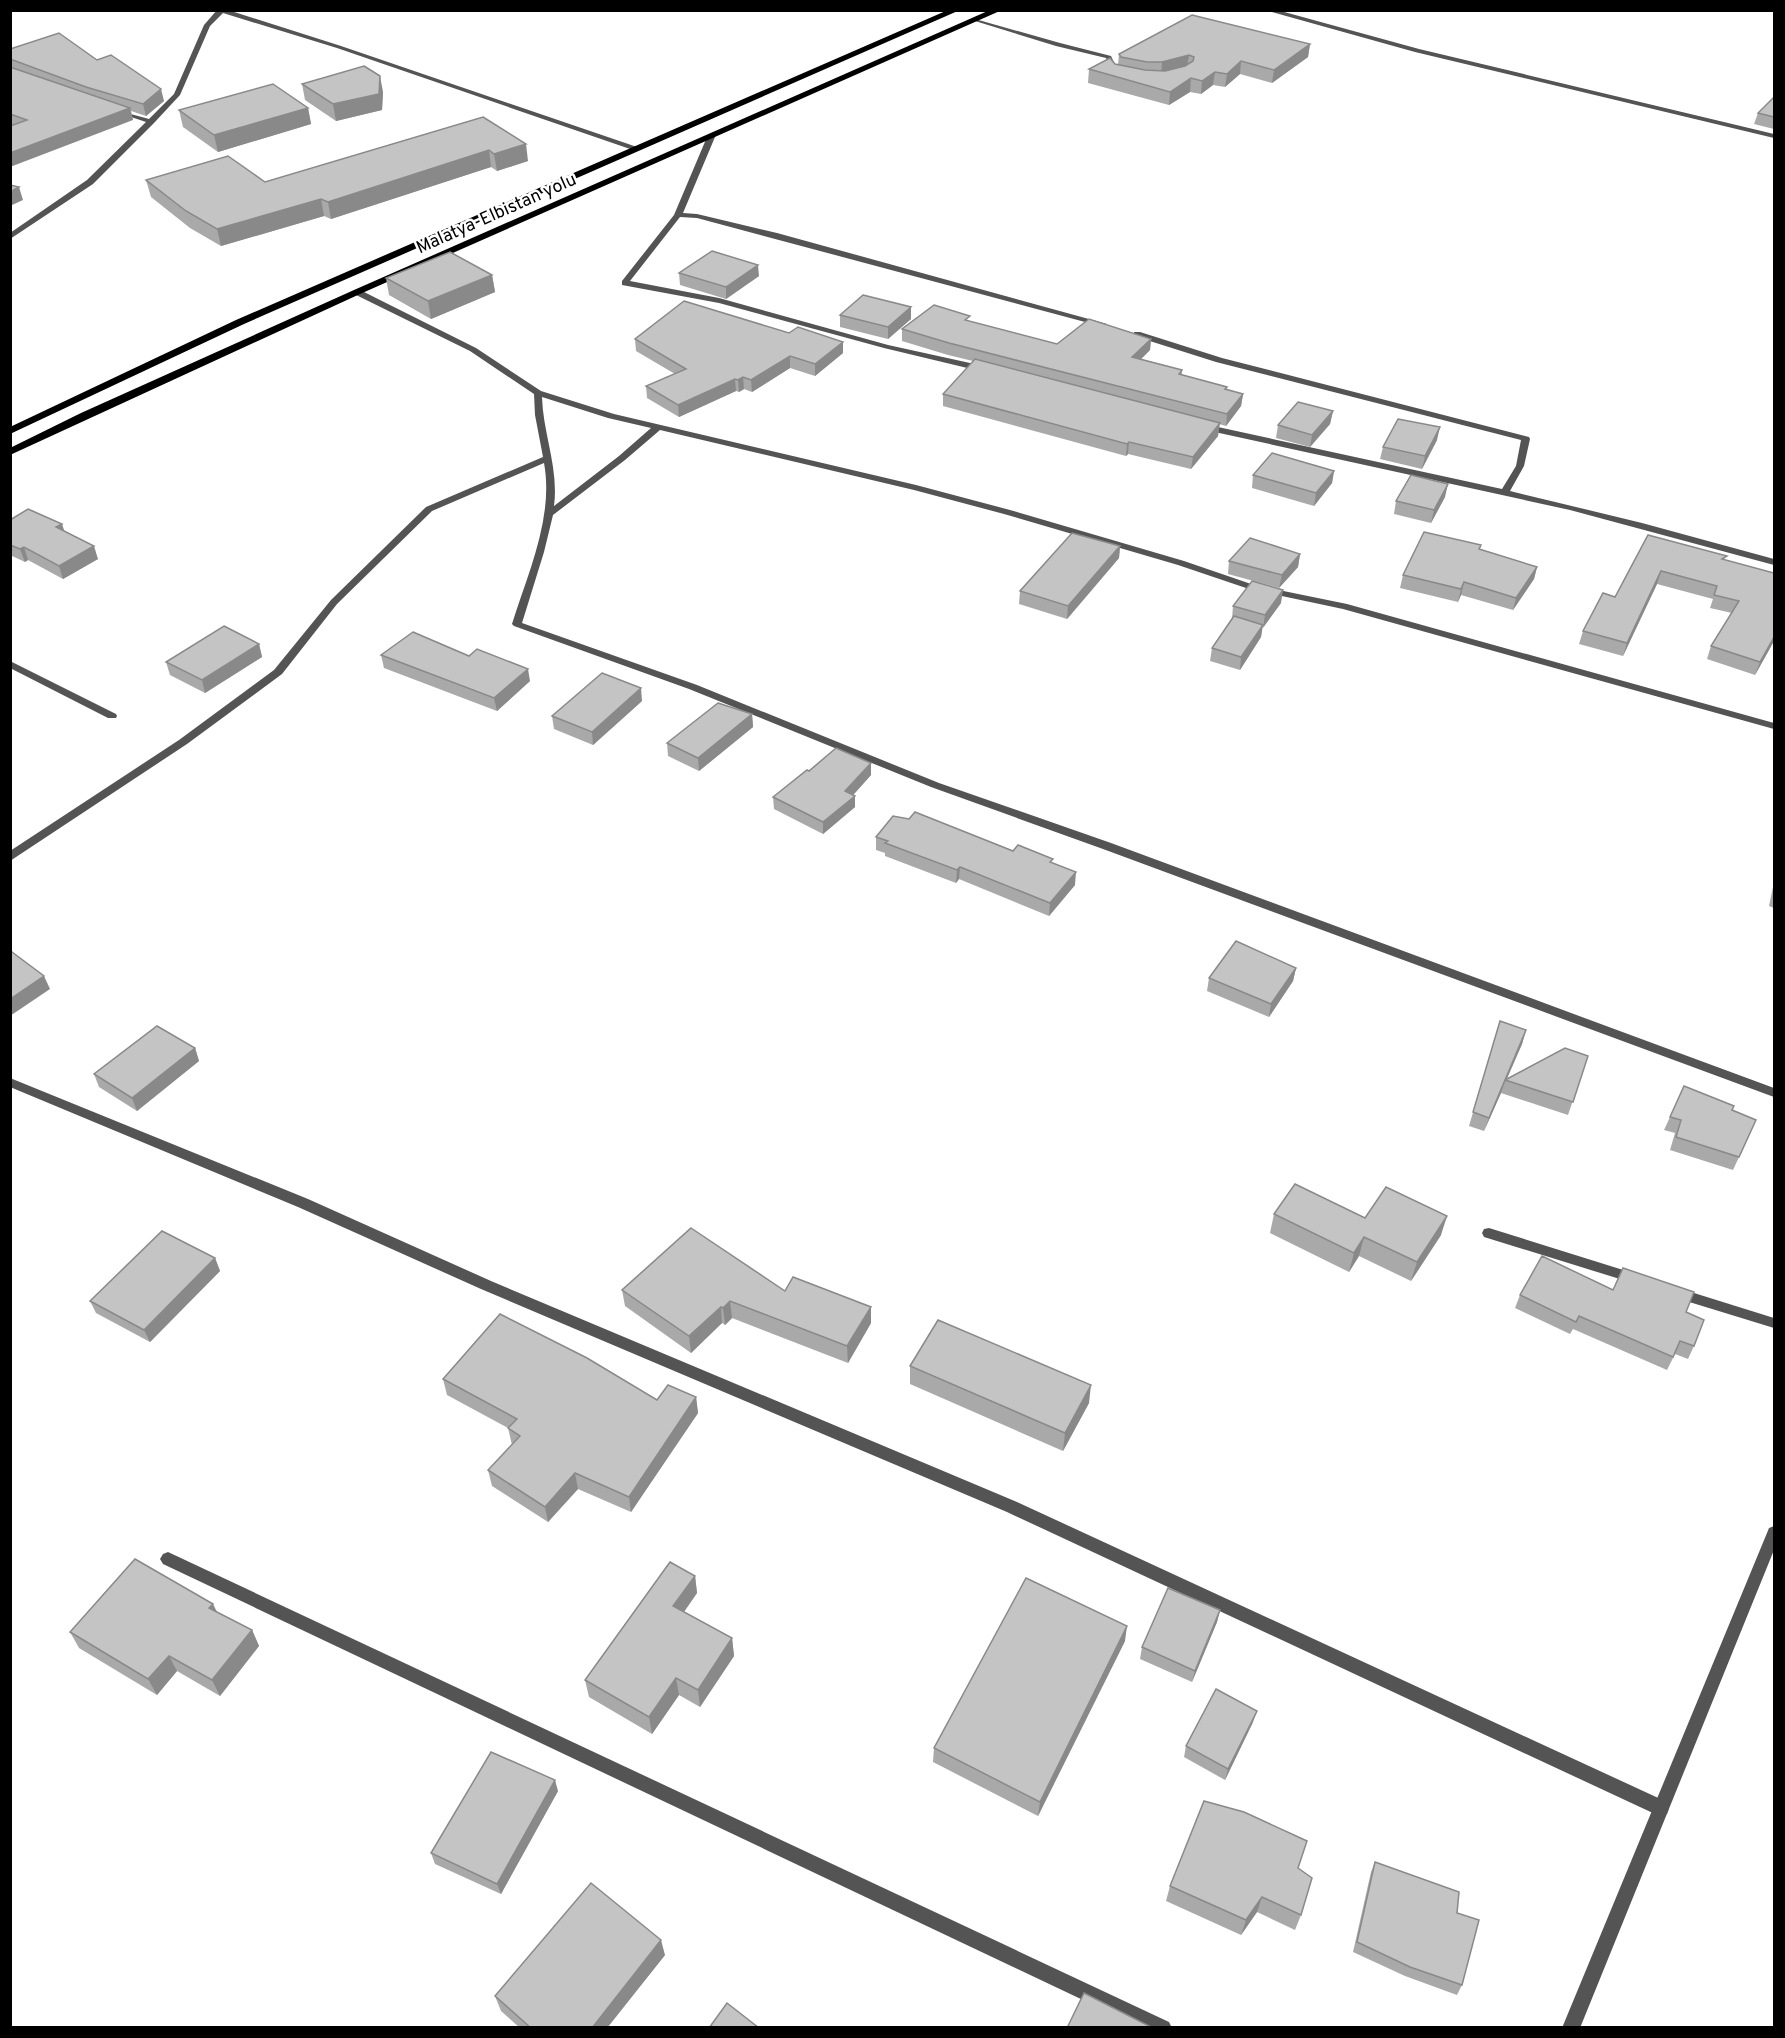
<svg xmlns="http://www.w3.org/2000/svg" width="1785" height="2038" font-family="Overpass,sans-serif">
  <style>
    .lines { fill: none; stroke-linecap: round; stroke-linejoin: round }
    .minor { fill: #545454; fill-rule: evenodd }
    .tertiary { fill: #545454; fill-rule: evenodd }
    .primary { fill: #000; fill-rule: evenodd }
    .wall { fill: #a9a9a9 }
    .shaded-wall { fill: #898989 }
    .building { fill: #c4c4c4; stroke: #898989; stroke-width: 1.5 }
    .labels { text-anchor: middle; stroke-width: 5; stroke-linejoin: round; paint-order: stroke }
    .far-street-label { font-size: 18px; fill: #000; stroke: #fff }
  </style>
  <rect width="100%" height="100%" fill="#fff"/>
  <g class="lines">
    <!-- minor -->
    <g class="minor">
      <path d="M217,10H228L341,46L640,148L633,150L337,48L223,13L210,26L180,95L154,123L93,184L10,239V233L87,180L146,122L116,112V110L149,119L174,94L204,25Z"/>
      <path d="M1265,10H1277L1419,49L1774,134V138L1415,52Z"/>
      <path d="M975,19L1060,43L1111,56L1119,73L1114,74L1106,58L1056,46L975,21Z"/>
      <path d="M711,135L715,137L683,213L697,214L777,233L1107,324L1100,326L697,218L680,217L630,281L719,298L888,345L970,363L988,369L984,372L884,348L719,303L622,285V281L674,215L707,137Z"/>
      <path d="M354,290H360L476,348L541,391L614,414L916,485L1010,510L1184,561L1254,585L1347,604L1774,723V729L1343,609L1249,589L1178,565L1004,514L914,490L660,430L625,460L553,515L544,552L522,623L697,685L939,783L1111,843L1774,1088V1097L1103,849L931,787L689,689L514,626L512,624C528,573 554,517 544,463L432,511L337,604L282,674L187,744L10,861V851L179,740L274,670L331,600L426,507L543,457L535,415L534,394L470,351L354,294ZM542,397L608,418L651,428L619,456L554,506C559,468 543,434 542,397Z"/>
      <path d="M1134,332H1140L1222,358L1529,437L1530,439L1524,466L1510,491L1642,523L1774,559V565L1570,510L1201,429L1200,427L1204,424L1502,489L1516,466L1521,440L1216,362L1134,336Z"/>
      <path d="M10,661L116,714L117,716L116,718H108L10,668Z"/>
      <path d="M10,1078L308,1199L491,1281L1017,1502L1667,1802L1669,1808L1667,1814L1661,1816L1655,1814L1007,1512L481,1289L298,1207L10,1087Z"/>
      <path d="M1489,1228L1636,1274L1641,1275L1643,1279L1641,1283L1636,1284L1484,1237L1482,1233L1484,1229Z"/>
      <path d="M1678,1288L1774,1318V1328L1673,1297L1671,1293L1673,1289Z"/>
      <path d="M168,1552L1169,2022L1172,2028H1142L163,1564L160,1559L163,1554Z"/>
    </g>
    <!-- tertiary -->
    <path class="tertiary" d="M1774,1526V1550L1580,2028H1562L1767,1533L1769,1528Z"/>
    <!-- primary -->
    <g class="primary">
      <path d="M948,10H960L244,324L10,434V427L236,320Z"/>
      <path d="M990,10H1002L360,294L10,455V448L81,413L354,290Z"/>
    </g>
  </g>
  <!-- wall -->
  <g class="wall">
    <path d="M1310,44L1308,57L1272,83L1240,74L1225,87L1213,85L1201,94L1190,92L1169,105L1088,83L1089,69L1115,64L1118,65L1119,54Z"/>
    <path d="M10,49L97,60L164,101L146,116L131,111L133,120L13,125L10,124Z"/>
    <path d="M302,84L383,92L382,110L336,121L305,100Z"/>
    <path d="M1774,97V129L1754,124L1758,113Z"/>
    <path d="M308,108L311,124L218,152L183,127L179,110Z"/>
    <path d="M483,117L528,161L497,171L491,167L331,219L324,216L221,246L190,228L151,197L146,180L265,182Z"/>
    <path d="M679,273L759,276L726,299L680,285Z"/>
    <path d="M492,275L495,292L431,319L389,295L386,278Z"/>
    <path d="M840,315L911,319L888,339L840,327Z"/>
    <path d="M970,321L1057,344L1151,339L1150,350L1141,359L1182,370V375L1227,387V390L1243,394L1241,406L1226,426L1219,424L1218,436L1191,469L1128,454L1126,456L943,406V394L973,361L948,355L902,341V329Z"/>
    <path d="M635,339L843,353L815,376L790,368L752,392L744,389L739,392L736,391L679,417L647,398L646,386L675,374L636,351Z"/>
    <path d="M1333,411L1330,424L1310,447L1276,438L1278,425Z"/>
    <path d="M1437,440L1422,469L1380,459L1383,447Z"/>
    <path d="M1334,471L1332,483L1314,506L1252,488L1253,475Z"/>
    <path d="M1445,497L1431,523L1394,514L1396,501Z"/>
    <path d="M10,520L65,532L98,559L63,579L28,560L25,562L10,555Z"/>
    <path d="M1648,535L1725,560L1774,573V641L1755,675L1707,659L1711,646L1732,613L1710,608L1713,599L1657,584L1623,656L1579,644L1583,631L1615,597Z"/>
    <path d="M1481,545L1480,549L1537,567L1534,579L1513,610L1461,595L1458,602L1400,588L1403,575Z"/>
    <path d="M1120,546L1119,558L1067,619L1019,604L1020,591Z"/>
    <path d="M1300,554L1298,567L1279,588L1228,574L1229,561Z"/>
    <path d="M1281,603L1262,628L1261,637L1240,670L1210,661L1212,648L1232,619L1233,606Z"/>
    <path d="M259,644L262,657L205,693L170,675L166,662Z"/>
    <path d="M381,655L530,681L497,711L384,668Z"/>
    <path d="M642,701L593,745L554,729L552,716Z"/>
    <path d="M752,714L753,727L699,771L668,756L667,743Z"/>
    <path d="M809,771L871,775L853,795L855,796V807L823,834L774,809L773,797Z"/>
    <path d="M876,837L1013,851L1075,885L1049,916L959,879L956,883L885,856V853L876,850Z"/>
    <path d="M1774,882V908L1769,906Z"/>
    <path d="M1296,968L1293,981L1269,1017L1207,991L1209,978Z"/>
    <path d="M1500,1021L1526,1030L1522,1044L1507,1079L1588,1056L1568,1115L1501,1093L1484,1131L1469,1126Z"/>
    <path d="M195,1048L199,1061L137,1111L99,1087L94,1074Z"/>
    <path d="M1732,1110L1756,1120L1733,1170L1670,1150L1675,1133L1664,1130L1670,1117Z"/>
    <path d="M1274,1214L1365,1218L1441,1235L1411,1281L1359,1256L1349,1272L1270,1233Z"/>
    <path d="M215,1258L220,1271L150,1342L96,1313L90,1301Z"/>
    <path d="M622,1290L785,1291L871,1323L848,1363L732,1318L725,1325L722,1323L691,1353L625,1306Z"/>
    <path d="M1613,1290L1686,1312L1694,1346L1688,1359L1675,1354L1667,1370L1573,1329L1570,1334L1515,1308L1520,1295Z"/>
    <path d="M910,1366L1089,1403L1063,1451L910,1384Z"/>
    <path d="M443,1379L657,1400L696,1397L698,1413L631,1512L578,1489L548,1522L492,1486L488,1470L512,1445L508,1428L447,1395Z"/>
    <path d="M695,1576L697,1593L684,1612L732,1638L734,1656L700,1707L679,1695L652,1734L589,1697L585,1680Z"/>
    <path d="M1220,1610L1217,1622L1192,1682L1140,1659L1142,1647Z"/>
    <path d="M217,1612L252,1630L259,1646L220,1696L177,1671L157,1695L79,1648L70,1632Z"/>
    <path d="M1125,1641L1038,1816L933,1762L934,1748Z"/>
    <path d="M1253,1722L1225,1780L1184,1757L1186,1746Z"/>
    <path d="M558,1791L501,1894L435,1864L431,1853Z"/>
    <path d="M1375,1862L1462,1985L1457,1995L1405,1976L1353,1952L1371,1872Z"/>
    <path d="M1298,1868L1301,1915L1295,1930L1257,1912L1241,1935L1166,1901L1170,1886Z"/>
    <path d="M665,1955L607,2028H520L501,2011L495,1996Z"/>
  </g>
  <!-- shaded-wall -->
  <g class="shaded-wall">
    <path d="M1310,44L1308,57L1272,83L1274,70Z"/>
    <path d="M1189,55L1187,68L1161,75L1162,62Z"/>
    <path d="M1241,61L1240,74L1225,87L1227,74Z"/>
    <path d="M1215,72L1213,85L1201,94L1202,81Z"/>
    <path d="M380,76L383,92L382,110L336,121L333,104Z"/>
    <path d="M1191,78L1190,92L1169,105L1170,92Z"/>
    <path d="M161,89L164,101L146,116L143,104Z"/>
    <path d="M130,108L133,120L10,167V153Z"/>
    <path d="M308,108L311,124L218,152L214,135Z"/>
    <path d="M526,144L528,161L497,171L494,154Z"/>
    <path d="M489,150L491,167L331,219L328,202Z"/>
    <path d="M19,187L23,200L10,206V192Z"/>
    <path d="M321,199L324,216L221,246L217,229Z"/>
    <path d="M758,265L759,276L726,299V287Z"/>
    <path d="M492,275L495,292L431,319L428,301Z"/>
    <path d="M911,307V319L888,339V327Z"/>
    <path d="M1151,339L1150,350L1131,369L1132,357Z"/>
    <path d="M843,342V353L815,376V364Z"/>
    <path d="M790,356V368L752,392L751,380Z"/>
    <path d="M743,377L744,389L739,392L738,380Z"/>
    <path d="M735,379L736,391L679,417L678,405Z"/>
    <path d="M1243,394L1241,406L1226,426L1227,414Z"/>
    <path d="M1333,411L1330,424L1310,447L1312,435Z"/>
    <path d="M1220,423L1218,436L1191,469L1193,457Z"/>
    <path d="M1440,427L1437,440L1422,469L1425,456Z"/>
    <path d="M1129,442L1128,454L1126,456L1127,444Z"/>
    <path d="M1334,471L1332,483L1314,506L1316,493Z"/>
    <path d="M1448,484L1445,497L1431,523L1434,510Z"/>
    <path d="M62,524L66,536L56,527Z"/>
    <path d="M94,546L98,559L63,579L59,566Z"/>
    <path d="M1120,546L1119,558L1067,619L1068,606Z"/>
    <path d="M24,547L28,560L25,562L20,549Z"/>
    <path d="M1300,554L1298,567L1279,588L1282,575Z"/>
    <path d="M1537,567L1534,579L1513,610L1516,598Z"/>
    <path d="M1661,571L1657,584L1623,656L1627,643Z"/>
    <path d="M1464,582L1461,595L1458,602L1461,589Z"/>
    <path d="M1283,590L1281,603L1263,628L1265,615Z"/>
    <path d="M1263,625L1261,637L1240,670L1241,657Z"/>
    <path d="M1774,637V641L1755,675L1760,662Z"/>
    <path d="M259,644L262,657L205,693L202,680Z"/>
    <path d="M528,669L530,681L497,711L494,698Z"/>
    <path d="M641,688L642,701L593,745L592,732Z"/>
    <path d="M752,714L753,727L699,771L698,758Z"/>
    <path d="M871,763V775L846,803L845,791Z"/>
    <path d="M855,796V807L823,834V822Z"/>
    <path d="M960,867L959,879L956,883L957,870Z"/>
    <path d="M1076,872L1075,885L1049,916L1050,903Z"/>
    <path d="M1296,968L1293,981L1269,1017L1271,1004Z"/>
    <path d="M44,976L50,989L10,1016V999Z"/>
    <path d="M1526,1030L1522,1044L1506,1080H1505Z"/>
    <path d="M195,1048L199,1061L137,1111L132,1098Z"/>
    <path d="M1505,1080L1501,1093L1484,1131L1489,1118Z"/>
    <path d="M1447,1216L1441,1235L1411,1281L1417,1262Z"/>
    <path d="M1364,1237L1359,1256L1349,1272L1354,1253Z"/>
    <path d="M215,1258L220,1271L150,1342L144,1330Z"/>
    <path d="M730,1301L732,1318L725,1325L723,1308Z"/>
    <path d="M721,1307L722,1323L691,1353L689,1336Z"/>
    <path d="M871,1307V1323L848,1363L847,1346Z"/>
    <path d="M1091,1385L1089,1403L1063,1451L1065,1433Z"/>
    <path d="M696,1397L698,1413L631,1512L629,1497Z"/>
    <path d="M575,1473L578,1489L548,1522L545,1507Z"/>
    <path d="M695,1576L697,1593L676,1623L673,1606Z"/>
    <path d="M213,1604L221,1620L209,1608Z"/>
    <path d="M1220,1610L1217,1622L1192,1682L1195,1671Z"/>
    <path d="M1127,1626L1125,1641L1038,1816L1040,1802Z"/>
    <path d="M252,1630L259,1646L220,1696L212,1680Z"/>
    <path d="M732,1638L734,1656L700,1707L698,1690Z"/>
    <path d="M169,1656L177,1671L157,1695L148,1679Z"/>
    <path d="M676,1678L679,1695L652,1734L649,1717Z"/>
    <path d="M1257,1711L1253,1722L1225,1780L1228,1769Z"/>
    <path d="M555,1780L558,1791L501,1894L497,1884Z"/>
    <path d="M1262,1897L1257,1912L1241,1935L1246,1920Z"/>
    <path d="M661,1940L665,1955L607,2028H592Z"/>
  </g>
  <!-- building -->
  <g class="building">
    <path d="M1192,15L1310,44L1274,70L1241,61L1227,74L1215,72L1202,81L1191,78L1170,92L1089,69L1110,58L1115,64L1145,70L1165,71L1185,66L1193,61L1194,57L1189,55L1162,62H1147L1121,57L1119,54Z"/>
    <path d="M59,33L97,60L111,55L161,89L143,104L86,87L10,59V49Z"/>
    <path d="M364,66L380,76L379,94L333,104L302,84Z"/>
    <path d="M10,67L130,108L10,153V126L27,120L10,114Z"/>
    <path d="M273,84L308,108L214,135L179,110Z"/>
    <path d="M1774,97V117L1758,113Z"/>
    <path d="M483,117L526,144L494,154L489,150L328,202L321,199L217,229L186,211L146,180L228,156L265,182Z"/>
    <path d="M10,185L19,187L10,192Z"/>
    <path d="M712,251L758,265L726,287L679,273Z"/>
    <path d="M450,252L492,275L428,301L386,278Z"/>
    <path d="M863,295L911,307L888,327L840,315Z"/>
    <path d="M684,301L789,333L798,327L843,342L815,364L790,356L751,380L743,377L738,380L735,379L678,405L646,386L686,369L635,339Z"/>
    <path d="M934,305L970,316L965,320L1057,344L1089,319L1151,339L1132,357L1182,370L1179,374L1227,387L1225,389L1243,394L1227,414L949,343L902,329Z"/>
    <path d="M975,359L1220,423L1193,457L1129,442L1127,444L943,394Z"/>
    <path d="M1298,402L1333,411L1312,435L1278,425Z"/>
    <path d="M1398,419L1440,427L1425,456L1383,447Z"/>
    <path d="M1272,453L1334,471L1316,493L1253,475Z"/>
    <path d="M1411,475L1448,484L1434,510L1396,501Z"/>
    <path d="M28,509L62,524L56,527L94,546L59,566L24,547L20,549L10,545V520Z"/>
    <path d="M1424,532L1481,545L1479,549L1537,567L1516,598L1464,582L1461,589L1403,575Z"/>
    <path d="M1072,533L1120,546L1068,606L1020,591Z"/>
    <path d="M1648,535L1727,556L1722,559L1774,573V637L1760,662L1711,646L1739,601L1714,595L1717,586L1661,571L1627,643L1583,631L1603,593L1615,597Z"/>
    <path d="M1250,538L1300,554L1282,575L1229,561Z"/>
    <path d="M1252,581L1283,590L1265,615L1233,606Z"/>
    <path d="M1234,616L1263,625L1241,657L1212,648Z"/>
    <path d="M224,626L259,644L202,680L166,662Z"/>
    <path d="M413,632L469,656L477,649L528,669L494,698L381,655Z"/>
    <path d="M602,673L641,688L592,732L552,716Z"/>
    <path d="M718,703L752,714L698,758L667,743Z"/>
    <path d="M836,748L871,763L845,791L855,796L823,822L773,797L807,770L809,771Z"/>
    <path d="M915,812L1013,851L1018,845L1053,859L1050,862L1076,872L1050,903L960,867L957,870L885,843L888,841L876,837L893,816L909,819Z"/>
    <path d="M1236,941L1296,968L1271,1004L1209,978Z"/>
    <path d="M12,952L44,976L10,999V953Z"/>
    <path d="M1500,1021L1526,1030L1505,1080L1565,1048L1588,1056L1573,1102L1505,1080L1489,1118L1473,1112Z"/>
    <path d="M157,1026L195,1048L132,1098L94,1074Z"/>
    <path d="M1684,1086L1734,1106L1732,1110L1756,1120L1739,1157L1676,1137L1681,1120L1670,1117Z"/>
    <path d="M1295,1184L1365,1218L1386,1187L1447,1216L1417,1262L1364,1237L1354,1253L1274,1214Z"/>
    <path d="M691,1228L785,1291L793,1277L871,1307L847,1346L730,1301L723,1308L721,1307L689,1336L622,1290Z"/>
    <path d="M162,1231L215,1258L144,1330L90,1301Z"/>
    <path d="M1542,1256L1613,1290L1623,1268L1694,1292L1686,1312L1704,1320L1694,1346L1680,1341L1673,1357L1579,1316L1576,1322L1520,1295Z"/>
    <path d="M500,1314L587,1358L657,1400L668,1385L696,1397L629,1497L575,1473L545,1507L488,1470L520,1436L508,1428L517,1419L443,1379Z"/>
    <path d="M938,1320L1091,1385L1065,1433L910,1366Z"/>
    <path d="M135,1559L213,1604L209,1608L252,1630L212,1680L169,1656L148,1679L70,1632Z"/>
    <path d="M670,1562L695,1576L673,1606L732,1638L698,1690L676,1678L649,1717L585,1680Z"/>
    <path d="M1026,1578L1127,1626L1040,1802L934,1748Z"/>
    <path d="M1168,1588L1220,1610L1195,1671L1142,1647Z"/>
    <path d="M1216,1689L1257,1711L1228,1769L1186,1746Z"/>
    <path d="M491,1752L555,1780L497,1884L431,1853Z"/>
    <path d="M1204,1801L1244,1812L1307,1841L1298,1868L1312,1878L1301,1915L1262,1897L1246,1920L1170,1886Z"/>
    <path d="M1375,1862L1459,1892L1457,1913L1479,1920L1462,1985L1410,1967L1357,1942Z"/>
    <path d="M591,1883L661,1940L592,2028H531L495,1996Z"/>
    <path d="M1084,1993L1153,2028H1067Z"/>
    <path d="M727,2003L759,2028H709Z"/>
  </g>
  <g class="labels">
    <!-- far-street labels -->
    <g class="far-street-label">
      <text transform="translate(496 213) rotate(-24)" y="6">Malatya-Elbistan yolu</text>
    </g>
  </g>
  <!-- border -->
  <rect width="1785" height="2038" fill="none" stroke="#000000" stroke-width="24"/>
</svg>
